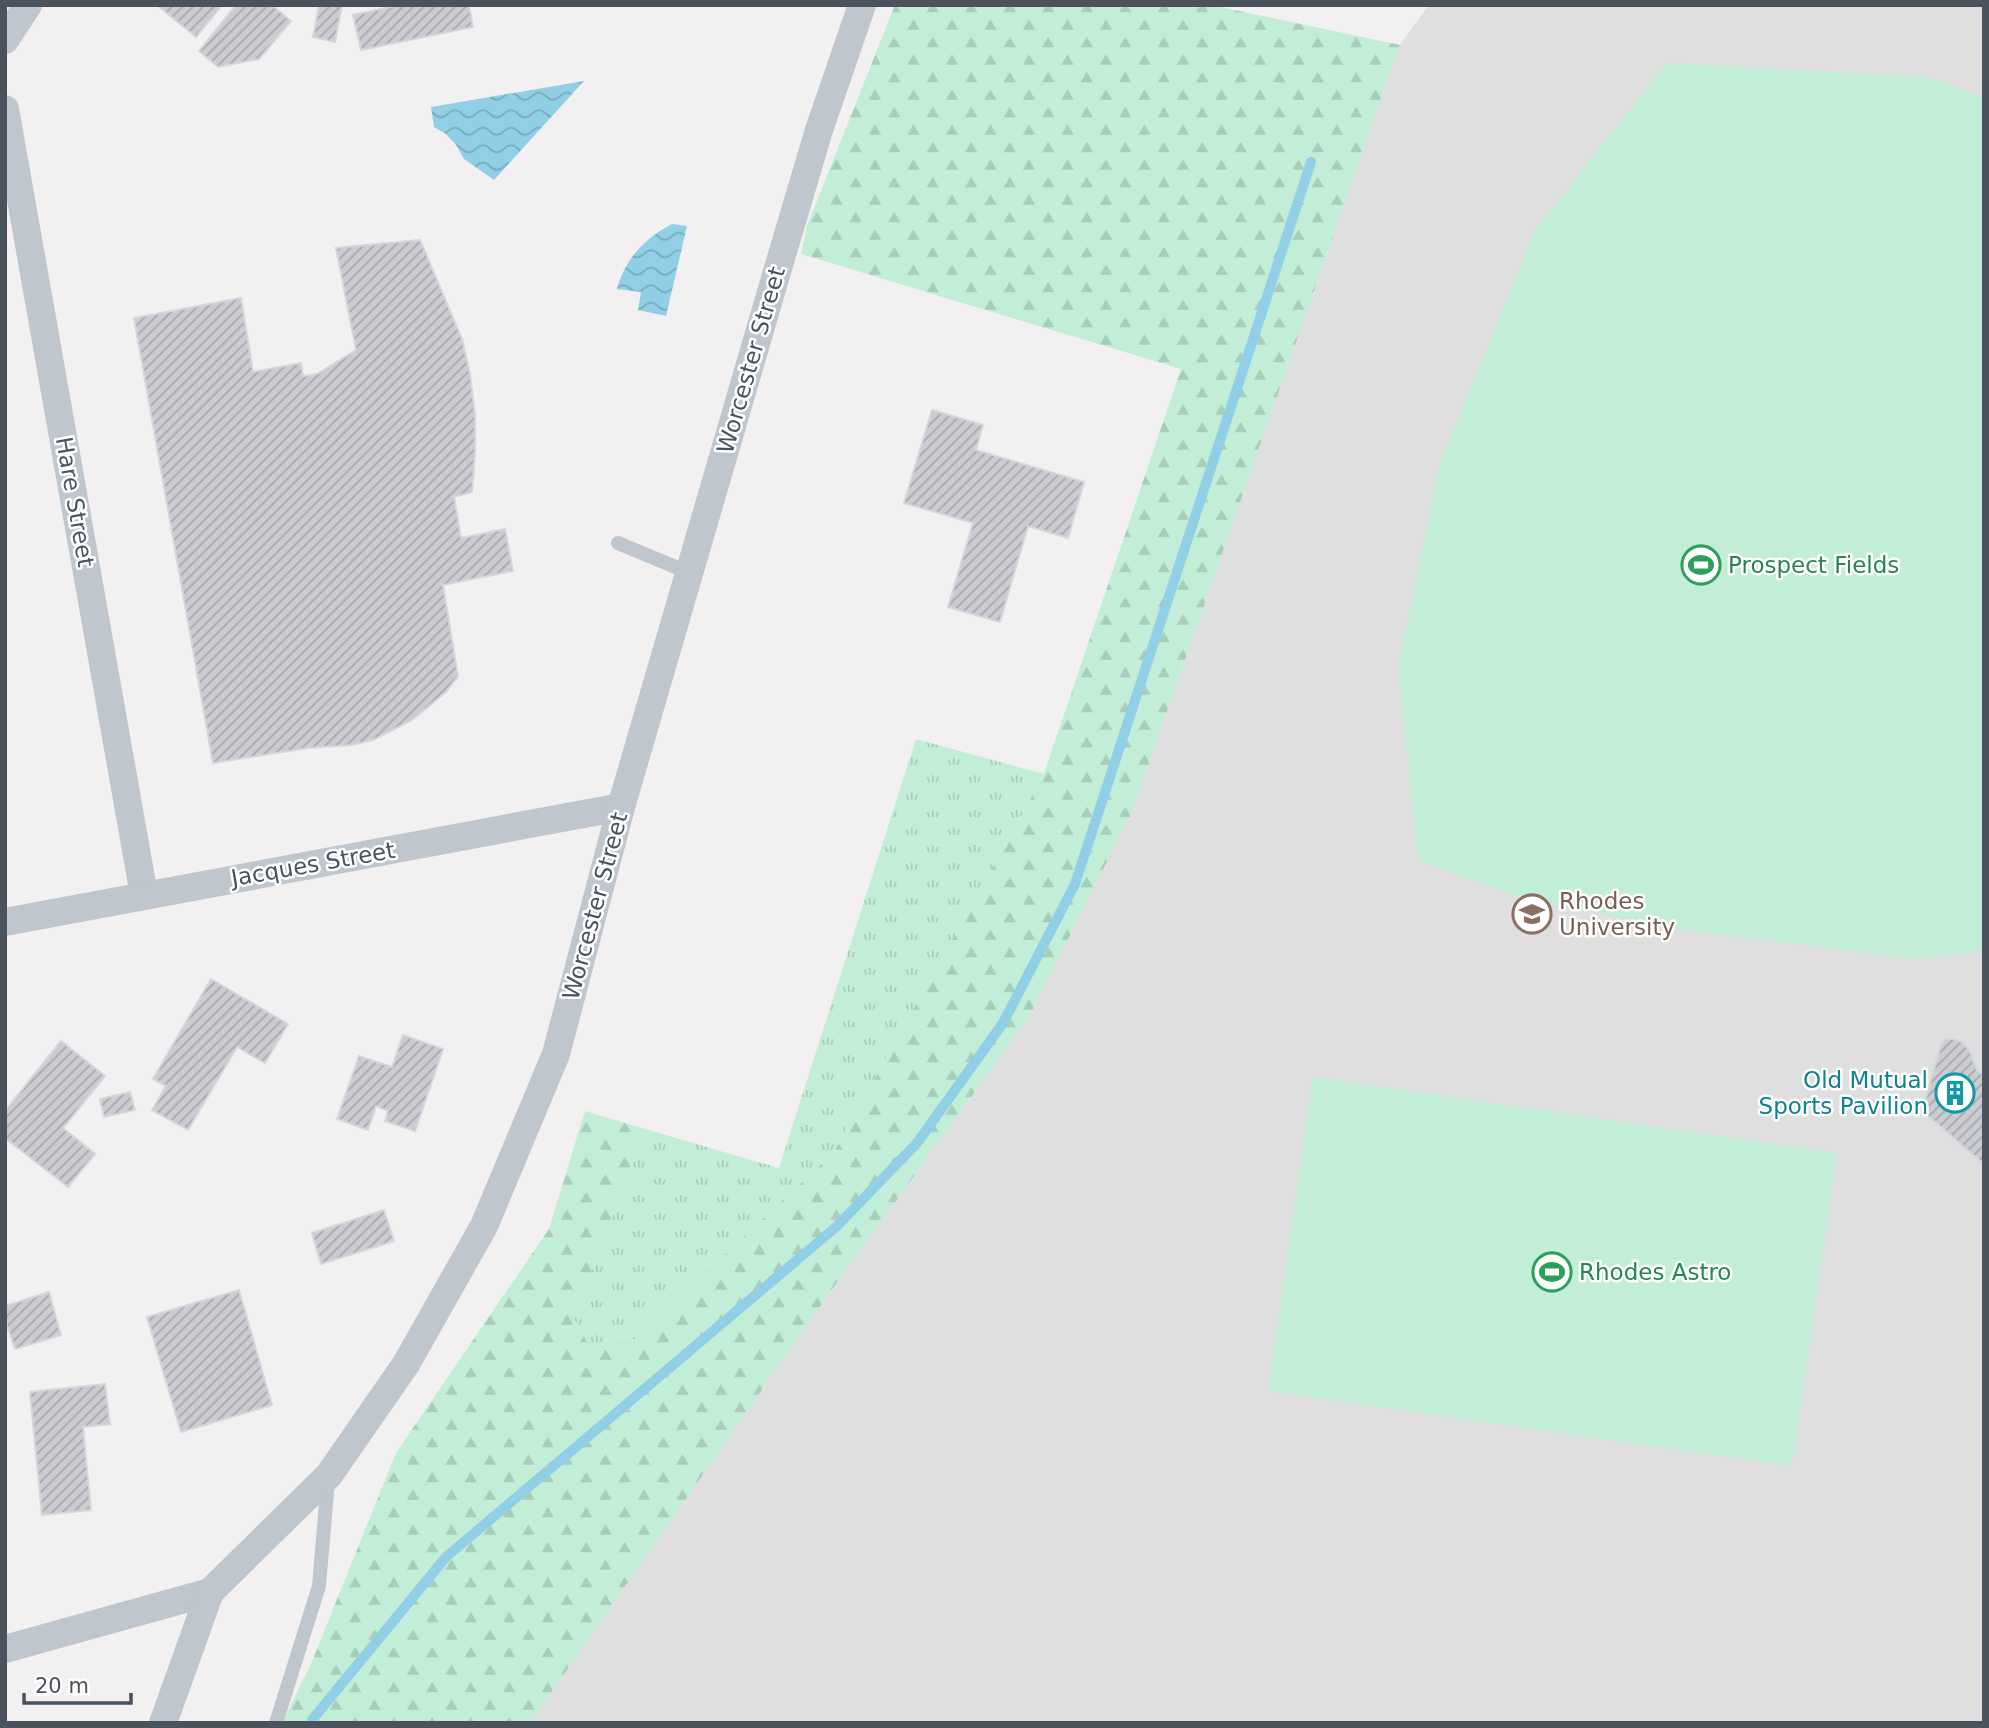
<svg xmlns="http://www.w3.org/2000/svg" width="1989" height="1728" font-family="'DejaVu Sans',sans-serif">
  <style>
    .education { fill: #e0dfdf }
    .grass { fill: url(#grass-tufts) }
    .forest { fill: url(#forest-firs) }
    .pitch { fill: #c2edd6 }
    .water { fill: url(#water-waves) }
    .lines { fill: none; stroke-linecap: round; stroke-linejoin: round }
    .stream { stroke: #91cfe7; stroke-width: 10 }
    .building { fill: url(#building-hatch); stroke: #d5d6db; stroke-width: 2 }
    .lane { stroke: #bfc6ce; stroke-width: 14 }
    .street { stroke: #bfc6ce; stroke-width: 28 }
    .labels { text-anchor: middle; stroke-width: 5; stroke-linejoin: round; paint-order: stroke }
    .street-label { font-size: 23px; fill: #49525d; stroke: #fff }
    .leisure-label { font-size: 23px; fill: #27864d; stroke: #fff; text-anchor: start }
    .education-label { font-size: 23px; fill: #785e54; stroke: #fff; text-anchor: start }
    .culture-label { font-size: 23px; fill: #0d838f; stroke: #fff; text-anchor: end }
  </style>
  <defs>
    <pattern id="grass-tufts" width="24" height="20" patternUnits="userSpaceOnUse" patternTransform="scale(1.75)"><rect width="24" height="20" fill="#c2edd6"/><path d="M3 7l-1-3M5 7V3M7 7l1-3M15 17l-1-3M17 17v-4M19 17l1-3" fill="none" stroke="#a8cdba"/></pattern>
    <pattern id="forest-firs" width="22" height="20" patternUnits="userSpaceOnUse" patternTransform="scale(1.75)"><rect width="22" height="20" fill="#c2edd6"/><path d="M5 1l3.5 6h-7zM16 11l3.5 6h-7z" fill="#a8cdba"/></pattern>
    <pattern id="water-waves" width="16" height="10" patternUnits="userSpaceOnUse" patternTransform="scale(1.75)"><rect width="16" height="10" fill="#91cfe7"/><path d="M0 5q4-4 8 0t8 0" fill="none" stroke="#78abbe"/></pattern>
    <pattern id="building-hatch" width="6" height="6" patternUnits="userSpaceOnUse" patternTransform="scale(1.75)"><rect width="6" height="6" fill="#caccd2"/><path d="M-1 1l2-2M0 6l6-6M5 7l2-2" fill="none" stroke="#a6a8ae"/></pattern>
  </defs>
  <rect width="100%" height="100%" fill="#f2f0f0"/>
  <!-- education -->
  <path class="education" d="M1429,5H1984V1723H530L828,1295L1029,1017L1132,812L1400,45Z"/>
  <!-- grass -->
  <path class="grass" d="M916,739L1044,774L834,1152L632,1342H587L574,1319L645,1129L779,1168Z"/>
  <!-- forest -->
  <path class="forest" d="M895,5H1211L1400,45L1132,812L1029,1017L828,1295L530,1723H282L311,1664L396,1453L549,1229L585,1111L645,1129L574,1319L587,1342H631L834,1152L1044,774L1181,369L801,254L807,226Z"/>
  <!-- pitch -->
  <g class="pitch">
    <path d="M1667,63L1928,77L1984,97V951L1915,959L1684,930L1527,900L1418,860L1398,667L1440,463L1536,229Z"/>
    <path d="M1313,1077L1837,1153L1792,1466L1268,1391Z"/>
  </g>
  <!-- water -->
  <g class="water">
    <path d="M584,81L494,180L464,159L456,145L446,134L434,127L431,107Z"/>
    <path d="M672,224L687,226L666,316L638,310L641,292L617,289C625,259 645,238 672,224Z"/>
  </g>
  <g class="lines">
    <!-- stream -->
    <path class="stream" d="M312,1720L446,1557L836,1227L917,1143L1003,1023L1075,884L1311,162"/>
  </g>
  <!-- building -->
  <g class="building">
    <path d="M157,5H222L196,37Z"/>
    <path d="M236,5H272L291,21L259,59L218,67L199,51Z"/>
    <path d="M319,5H342L335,42L313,37Z"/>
    <path d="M399,5H469L473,27L361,50L353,15Z"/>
    <path d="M420,240L462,339L470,374L475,415V453L472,492L454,497L461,538L505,529L513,571L443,585L458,676L446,692L412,720L373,740L352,745L308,748L213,763L134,318L241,298L253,372L301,363L303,376L317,374L356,350L336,248Z"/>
    <path d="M932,410L983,425L976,450L1084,482L1068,538L1028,526L1000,622L948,607L973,523L904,503Z"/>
    <path d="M211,979L288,1024L265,1063L237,1047L188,1130L152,1110L166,1086L153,1079Z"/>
    <path d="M403,1035L443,1049L415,1131L385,1121L388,1111L376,1106L368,1130L337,1119L359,1056L392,1067Z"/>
    <path d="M1946,1039H1954L1962,1042L1969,1050L1977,1070L1984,1076V1164L1922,1111L1941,1045Z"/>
    <path d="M61,1041L105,1076L63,1128L95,1154L68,1187L5,1138V1111Z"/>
    <path d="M130,1092L135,1110L104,1117L100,1099Z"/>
    <path d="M384,1210L394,1241L321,1264L312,1233Z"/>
    <path d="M239,1290L272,1405L181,1432L147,1317Z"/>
    <path d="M49,1292L61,1335L15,1349L5,1319V1306Z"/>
    <path d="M105,1384L110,1424L83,1427L91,1510L42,1515L30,1392Z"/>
  </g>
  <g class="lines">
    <!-- lane -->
    <g class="lane">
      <path d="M618,543L690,573"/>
      <path d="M276,1723L319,1586L328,1480"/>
    </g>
    <!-- street -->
    <g class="street">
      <path d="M5,40L28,5"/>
      <path d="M5,109L144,895"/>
      <path d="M5,922L621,807"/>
      <path d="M5,1649L210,1592"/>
      <path d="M163,1723L210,1592L329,1475L406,1364L484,1226L556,1054L621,807L776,275L819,130L862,5"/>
    </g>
  </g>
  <!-- icons -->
  <defs>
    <g id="stadium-ring" transform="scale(2.0125)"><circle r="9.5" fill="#fff" stroke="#2e9e5b" stroke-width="1.5"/><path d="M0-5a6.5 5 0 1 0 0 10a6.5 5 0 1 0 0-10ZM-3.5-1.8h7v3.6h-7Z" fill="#2e9e5b"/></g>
    <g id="university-ring" transform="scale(2.0125)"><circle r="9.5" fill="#fff" stroke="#8d6e63" stroke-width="1.5"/><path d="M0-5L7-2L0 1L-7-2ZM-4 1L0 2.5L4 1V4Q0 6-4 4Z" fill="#8d6e63"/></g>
    <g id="building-ring" transform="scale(2.0125)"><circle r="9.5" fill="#fff" stroke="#0f9aa8" stroke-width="1.5"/><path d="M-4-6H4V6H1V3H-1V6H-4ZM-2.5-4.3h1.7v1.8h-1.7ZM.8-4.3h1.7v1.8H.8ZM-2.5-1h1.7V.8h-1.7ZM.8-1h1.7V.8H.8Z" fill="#0f9aa8"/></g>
  </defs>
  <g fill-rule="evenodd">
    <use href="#stadium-ring" x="1701" y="565"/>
    <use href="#university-ring" x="1532" y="914"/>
    <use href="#building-ring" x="1955" y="1093"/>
    <use href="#stadium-ring" x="1552" y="1272"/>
  </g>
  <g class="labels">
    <!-- street labels -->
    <g class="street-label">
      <text transform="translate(751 360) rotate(-74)" y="8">Worcester Street</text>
      <text transform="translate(75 502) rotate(80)" y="8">Hare Street</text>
      <text transform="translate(313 864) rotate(-10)" y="8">Jacques Street</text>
      <text transform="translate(595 906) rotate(-75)" y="8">Worcester Street</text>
    </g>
    <!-- leisure labels -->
    <g class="leisure-label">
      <text x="1728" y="573">Prospect Fields</text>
      <text x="1579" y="1280">Rhodes Astro</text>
    </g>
    <!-- education labels -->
    <g class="education-label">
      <text x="1559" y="909">Rhodes<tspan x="1559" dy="26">University</tspan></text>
    </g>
    <!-- culture labels -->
    <g class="culture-label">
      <text x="1928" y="1088">Old Mutual<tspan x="1928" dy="26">Sports Pavilion</tspan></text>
    </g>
  </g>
  <!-- border -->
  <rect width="1989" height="1728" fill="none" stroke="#49525d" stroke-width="14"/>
  <!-- scale -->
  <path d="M24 1693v10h107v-10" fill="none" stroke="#49525d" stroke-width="3.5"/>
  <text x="35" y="1693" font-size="21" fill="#49525d" stroke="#ffffff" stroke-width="5" paint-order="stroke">20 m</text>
</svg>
